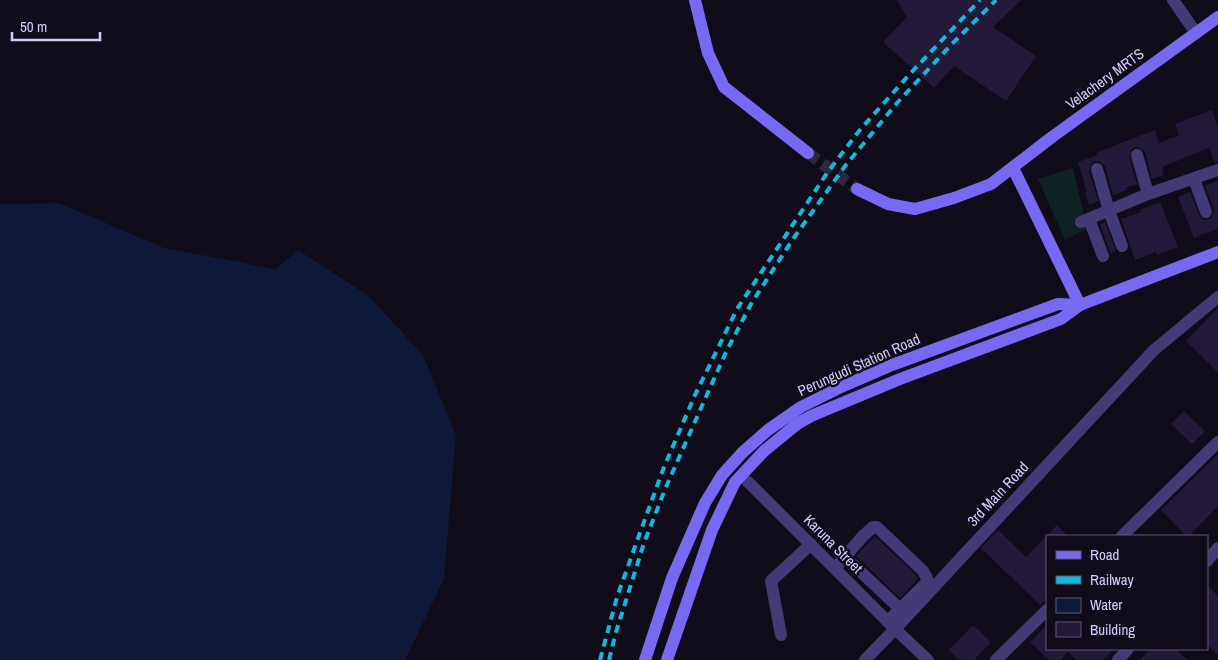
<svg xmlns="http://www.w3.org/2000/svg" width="1218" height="660" font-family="'Archivo Narrow',sans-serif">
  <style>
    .green { fill: #102223 }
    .water { fill: #0e1a37 }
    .building { fill: #231a39 }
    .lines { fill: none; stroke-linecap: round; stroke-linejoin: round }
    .secondary-tunnel { stroke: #2d283c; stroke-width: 12; stroke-dasharray: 12 6; stroke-linecap: butt }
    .street { stroke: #423b75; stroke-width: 12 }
    .secondary { stroke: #7869f2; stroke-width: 12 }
    .rail { stroke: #13b8dd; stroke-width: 4; stroke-dasharray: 8 6; stroke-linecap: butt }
    .labels { text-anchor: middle; stroke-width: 5; stroke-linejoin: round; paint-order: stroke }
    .street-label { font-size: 15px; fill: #d3cafa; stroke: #100c1a }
  </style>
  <rect width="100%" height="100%" fill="#100c1a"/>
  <!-- green -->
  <path class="green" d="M1073,168L1087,228L1065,240L1038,179Z"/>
  <!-- water -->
  <path class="water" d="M59,203L164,248L276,269L298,250L369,296L423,355L456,435L444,579L405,660H0V204Z"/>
  <!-- building -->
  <g class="building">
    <path d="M897,0H1021L993,27L1036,56L1006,101L954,66L934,88L883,42L907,17Z"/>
    <path d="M1212,110L1218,127V162L1215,163L1209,148L1162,167L1164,175L1152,179L1145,152L1139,147H1134L1131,150L1129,157L1137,184L1126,188L1127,190L1113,195L1105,166L1099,161H1094L1091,164L1089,171L1098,201L1089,205L1085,193L1087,192L1082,177H1083L1078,162L1098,155L1097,153L1116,145L1155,130L1159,143L1179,135L1175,124Z"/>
    <path d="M1218,181V228L1194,238L1178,197L1190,192L1199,215L1204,220L1209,219L1212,217L1214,210L1205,186Z"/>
    <path d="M1160,202L1178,247L1157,255L1156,252L1135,260L1121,219L1141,212L1140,210Z"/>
    <path d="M1105,222L1116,251L1110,253L1100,224Z"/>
    <path d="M1218,308V372L1186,341Z"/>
    <path d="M1184,411L1205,431L1192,444L1171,424Z"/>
    <path d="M1218,454V506L1189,536H1186L1161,510Z"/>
    <path d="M1057,525L1068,536H1047V598L1040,605L981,548L998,530L1026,557Z"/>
    <path d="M875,536L917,576L918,579L900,598L856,556Z"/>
    <path d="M1207,585L1218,596V655L1207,644Z"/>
    <path d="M973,625L991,642L974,660H959L949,650Z"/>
    <path d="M1047,625V649H1114L1103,660H1077L1068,652L1060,660H1049L1030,642Z"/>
    <path d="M1151,649H1176L1187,660H1139Z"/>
  </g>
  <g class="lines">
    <!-- secondary-tunnel -->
    <path class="secondary-tunnel" d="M808,153L857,189"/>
    <!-- street -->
    <g class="street">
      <path d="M1173,0L1196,33"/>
      <path d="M1137,155L1148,194"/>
      <path d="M1097,169L1109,211L1122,246"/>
      <path d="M1194,179L1206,212"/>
      <path d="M1089,219L1103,256"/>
      <path d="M1081,222L1148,194L1218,170"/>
      <path d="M748,482L895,629L928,660"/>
      <path d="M1122,536L1218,442"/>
      <path d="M845,557L900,609"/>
      <path d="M1207,561L1218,548"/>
      <path d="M835,568L863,536L873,527H877L923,571L927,578V582L888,621"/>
      <path d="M781,635L771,581L811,544"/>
      <path d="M865,660L895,629L1154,350L1218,297"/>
      <path d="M996,660L1047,610"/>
      <path d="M1118,660L1128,649"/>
    </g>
    <!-- secondary -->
    <g class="secondary">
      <path d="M695,0L708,53L724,87L808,153"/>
      <path d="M1013,168L1080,305"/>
      <path d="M857,189L888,204L915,209L954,198L991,184L1052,137L1218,17"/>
      <path d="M645,660L672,578L705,503L722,475L743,452L768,430L801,407L841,387L892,365L1058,304L1080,305"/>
      <path d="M667,660L712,530L735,482L764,451L797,424L811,416L900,379L1061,319L1080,305L1218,252"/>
    </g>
    <!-- rail -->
    <g class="rail">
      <path d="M600,660L617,597L637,541L664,467L695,395L737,309L827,173L859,131L908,76L980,0"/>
      <path d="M609,660L616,632L644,543L666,487L705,399L727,350L751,304L793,239L845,166L897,103L950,46L996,0"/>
    </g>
  </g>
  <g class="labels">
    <!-- street labels -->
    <g class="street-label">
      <text transform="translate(1105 79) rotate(-36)" y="5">Velachery MRTS</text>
      <text transform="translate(859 365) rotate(-24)" y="5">Perungudi Station Road</text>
      <text transform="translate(998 494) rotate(-47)" y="5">3rd Main Road</text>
      <text transform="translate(833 544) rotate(45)" y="5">Karuna Street</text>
    </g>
  </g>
  <!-- legend -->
  <rect x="1046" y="535" width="162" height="115" fill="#100c1a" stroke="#5e5874"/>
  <rect x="1056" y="551" width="25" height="8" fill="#7869f2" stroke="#5e5874"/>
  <text x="1090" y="560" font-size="15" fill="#d3cafa">Road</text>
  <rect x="1056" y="576" width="25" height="8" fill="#13b8dd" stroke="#5e5874"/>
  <text x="1090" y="585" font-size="15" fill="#d3cafa">Railway</text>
  <rect x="1056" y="598" width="25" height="15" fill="#0e1a37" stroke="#5e5874"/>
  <text x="1090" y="610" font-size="15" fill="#d3cafa">Water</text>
  <rect x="1056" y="622" width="25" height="15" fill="#231a39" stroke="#5e5874"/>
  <text x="1090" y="635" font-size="15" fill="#d3cafa">Building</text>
  <!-- scale -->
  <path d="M12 32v8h88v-8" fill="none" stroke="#d3cafa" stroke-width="2.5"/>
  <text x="20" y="32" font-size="15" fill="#d3cafa" stroke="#100c1a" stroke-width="4" paint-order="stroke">50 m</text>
</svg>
